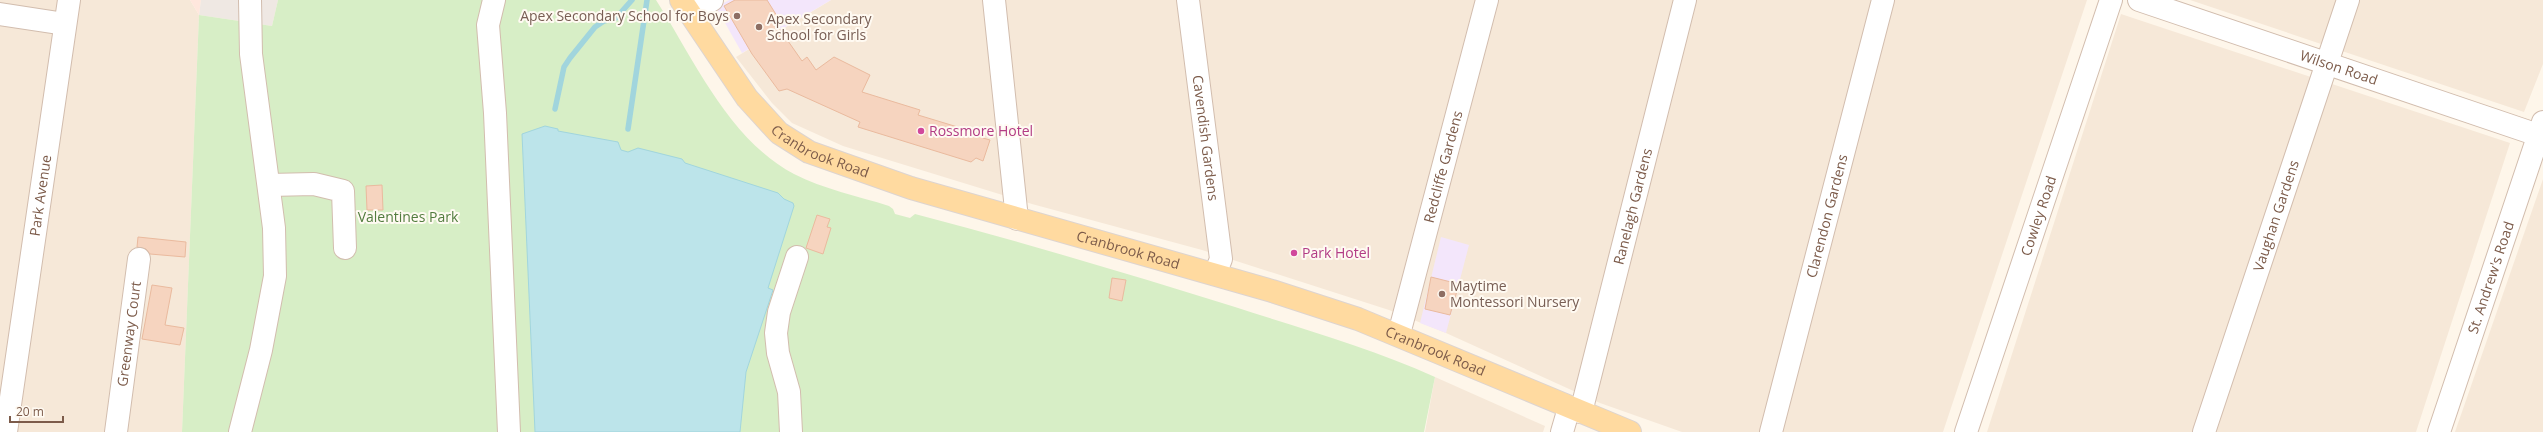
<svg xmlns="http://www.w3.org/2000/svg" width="2543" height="432" font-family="'Open Sans',sans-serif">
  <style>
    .residential { fill: #f6e8d8 }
    .commercial { fill: #ffe7dd }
    .industrial { fill: #efe8e3 }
    .education { fill: #f3e6fb }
    .green { fill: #d7eec6 }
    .water { fill: #bce4ea; stroke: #a1d5dd }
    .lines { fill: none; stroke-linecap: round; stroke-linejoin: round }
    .stream { stroke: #a1d5dd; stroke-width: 5.5 }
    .building { fill: #f6d4bf; stroke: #eaba9e }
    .minor-casing { stroke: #d2bdae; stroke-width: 24 }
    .major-casing { stroke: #ddd4d0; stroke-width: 24 }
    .minor { stroke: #fff; stroke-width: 22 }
    .major { stroke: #ffdaa0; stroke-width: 22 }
    .education-dot { fill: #8d6e63; stroke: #fffaf2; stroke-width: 1.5 }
    .hotel-dot { fill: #d1479c; stroke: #fffaf2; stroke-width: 1.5 }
    .labels { text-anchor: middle; stroke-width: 4; stroke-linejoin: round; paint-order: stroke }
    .education-label { font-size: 14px; fill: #785e54; stroke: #fffaf2; text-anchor: start }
    .street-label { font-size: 14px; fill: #7c5b4a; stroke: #fffaf2 }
    .hotel-label { font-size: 14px; fill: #b23c85; stroke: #fffaf2; text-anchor: start }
    .park-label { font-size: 14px; fill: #527c3e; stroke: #fffaf2 }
  </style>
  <rect width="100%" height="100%" fill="#fef6ea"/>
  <!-- residential -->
  <g class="residential">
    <path d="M0,0H190L199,15L182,432H0Z"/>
    <path d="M831,0H2087L1943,432H1682L1600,403L1446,333L1389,310L1202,250L1032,204L843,146L792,123L772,103L736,57Z"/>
    <path d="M2190,0H2543V64L2524,112Z"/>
    <path d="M2121,14L2510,143L2416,432H1987Z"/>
    <path d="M2543,179V432H2455Z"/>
    <path d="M1435,377L1545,426L1543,432H1425Z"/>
  </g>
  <!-- commercial -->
  <path class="commercial" d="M190,0H201L199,15Z"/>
  <!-- industrial -->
  <path class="industrial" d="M201,0H278L272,26L199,15Z"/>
  <!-- education -->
  <g class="education">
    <path d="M729,0H831L742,53L716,7Z"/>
    <path d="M1441,237L1469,245L1446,333L1420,323Z"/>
  </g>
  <!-- green -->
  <path class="green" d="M278,0H656C694,59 728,139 794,174C823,189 858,196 889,206L893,209L895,214L910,218L915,214C1022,242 1129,274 1235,307C1302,329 1371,348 1435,377L1424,432H182L199,15L272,26Z"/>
  <!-- water -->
  <path class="water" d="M545,126L558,129V131L618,142L621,150L628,152L638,148L682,159L685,163L778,193L784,199L793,203L794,206L768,288L773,290L746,372L740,432H535L522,134Z"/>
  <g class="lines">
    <!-- stream -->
    <g class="stream">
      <path d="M555,109L564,67L570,58L595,27L604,21L616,18L632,0"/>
      <path d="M628,129L647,0"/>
    </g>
  </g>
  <!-- building -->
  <g class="building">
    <path d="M735,0H767L777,16L774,21L802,61L807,57L816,70L834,57L870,75L862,92L920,110L918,115L984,135L983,138L990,140L983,161L976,158L971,162L858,127L860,122L787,89L779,91L752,54L724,6Z"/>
    <path d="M382,185L383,210H367L366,186Z"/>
    <path d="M817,215L830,219L827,227L831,228L823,254L806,248Z"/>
    <path d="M138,237L186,242L185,257L150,254L146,249L137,247Z"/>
    <path d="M1431,277L1459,284L1450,315L1425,309Z"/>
    <path d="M1112,278L1126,280L1122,301L1109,298Z"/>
    <path d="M152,285L172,288L165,325L184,328L180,345L142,339Z"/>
  </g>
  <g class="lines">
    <!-- minor casing -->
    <g class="minor-casing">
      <g id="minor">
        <path d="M494,0L488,25L495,113L509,432"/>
        <path d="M994,0L1017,219"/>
        <path id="s1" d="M1188,0L1221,259L1215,274"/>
        <path id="s2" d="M2139,0L2538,135"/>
        <path d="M690,13L712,0"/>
        <path d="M0,14L65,24"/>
        <path d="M269,185L314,184L343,191L345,248"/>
        <path id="s3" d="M1399,334L1487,0"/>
        <path id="s4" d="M1581,412L1685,0"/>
        <path id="s5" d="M6,432L69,0"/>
        <path id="s6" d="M116,432L139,259"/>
        <path d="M240,432L261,350L275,276L274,228L251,54L250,0"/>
        <path d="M791,432L789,392L778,353L776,333L779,312L797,257"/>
        <path d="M1562,432L1569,408"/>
        <path id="s7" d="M1771,432L1883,0"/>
        <path id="s8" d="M1966,432L2111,0"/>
        <path id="s9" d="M2204,432L2348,0"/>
        <path id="s10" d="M2439,432L2543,122"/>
      </g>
    </g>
    <!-- major casing -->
    <g class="major-casing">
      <g id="major">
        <path id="s11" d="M681,0L747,98L779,133L809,152L911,188L1272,291L1358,319L1630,432"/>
      </g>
    </g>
    <!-- minor -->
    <use href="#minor" class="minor"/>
    <!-- major -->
    <use href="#major" class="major"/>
  </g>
  <!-- markers -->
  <g class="education-dot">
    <circle cx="737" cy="16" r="4"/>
    <circle cx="759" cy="27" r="4"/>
    <circle cx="1442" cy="294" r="4"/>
  </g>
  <g class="hotel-dot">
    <circle cx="921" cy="131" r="4"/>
    <circle cx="1294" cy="253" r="4"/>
  </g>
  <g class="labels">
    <!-- education labels -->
    <g class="education-label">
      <text x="729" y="21" text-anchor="end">Apex Secondary School for Boys</text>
      <text x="767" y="24">Apex Secondary<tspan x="767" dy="16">School for Girls</tspan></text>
      <text x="1450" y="291">Maytime<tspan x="1450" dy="16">Montessori Nursery</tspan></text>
    </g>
    <!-- street labels -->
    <g class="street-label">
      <text dy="5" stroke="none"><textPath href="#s2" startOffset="211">Wilson Road</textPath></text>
      <text dy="5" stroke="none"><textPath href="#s1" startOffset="139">Cavendish Gardens</textPath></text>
      <text dy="5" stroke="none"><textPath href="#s11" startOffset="211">Cranbrook Road</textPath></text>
      <text dy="5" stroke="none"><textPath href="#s3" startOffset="173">Redcliffe Gardens</textPath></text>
      <text dy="5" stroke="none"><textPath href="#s5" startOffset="239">Park Avenue</textPath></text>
      <text dy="5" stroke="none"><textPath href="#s4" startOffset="212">Ranelagh Gardens</textPath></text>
      <text dy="5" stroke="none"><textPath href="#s7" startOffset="223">Clarendon Gardens</textPath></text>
      <text dy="5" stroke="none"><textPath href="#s8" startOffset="228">Cowley Road</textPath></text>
      <text dy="5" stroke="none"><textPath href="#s9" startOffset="228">Vaughan Gardens</textPath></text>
      <text dy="5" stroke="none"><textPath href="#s11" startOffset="535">Cranbrook Road</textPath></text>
      <text dy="5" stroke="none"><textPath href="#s10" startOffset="163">St. Andrew's Road</textPath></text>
      <text dy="5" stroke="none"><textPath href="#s6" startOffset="99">Greenway Court</textPath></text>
      <text dy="5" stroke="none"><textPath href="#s11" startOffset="859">Cranbrook Road</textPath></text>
    </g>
    <!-- hotel labels -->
    <g class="hotel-label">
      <text x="929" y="136">Rossmore Hotel</text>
      <text x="1302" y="258">Park Hotel</text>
    </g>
    <!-- park labels -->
    <g class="park-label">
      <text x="408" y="222">Valentines Park</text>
    </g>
  </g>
  <!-- scale -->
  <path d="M10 416v6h53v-6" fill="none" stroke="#7c5b4a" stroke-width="2"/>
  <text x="16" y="416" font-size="12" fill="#7c5b4a" stroke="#fffaf2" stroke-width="3" paint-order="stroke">20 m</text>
</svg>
